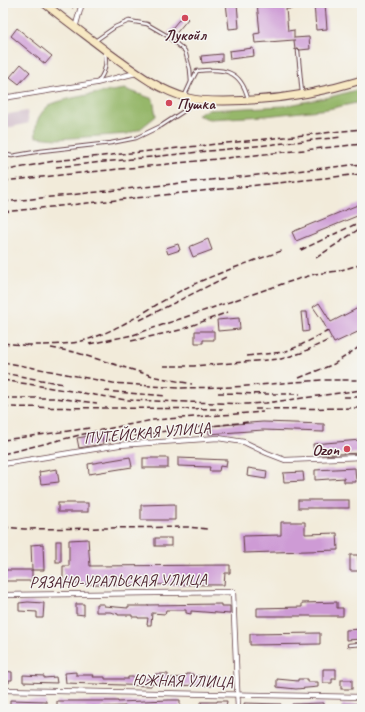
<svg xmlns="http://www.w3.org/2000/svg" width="365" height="712" font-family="Caveat,sans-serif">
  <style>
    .industrial { fill: #d1bdca }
    .forest { fill: #96b76b; stroke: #706b4b }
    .building { fill: #ce9bd5 }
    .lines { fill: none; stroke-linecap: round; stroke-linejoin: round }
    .lane-casing { stroke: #633e45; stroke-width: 4.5 }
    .street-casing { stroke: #633e45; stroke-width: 6 }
    .secondary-casing { stroke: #633e45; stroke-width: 9 }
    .path { stroke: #633e45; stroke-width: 1; stroke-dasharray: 1 3; stroke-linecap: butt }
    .lane { stroke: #fff; stroke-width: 2.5 }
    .street { stroke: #fff; stroke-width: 4.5 }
    .secondary { stroke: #f7e8c3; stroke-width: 7 }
    .rail { stroke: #4a1f2b; stroke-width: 1.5; stroke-dasharray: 6 3; stroke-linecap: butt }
    .poi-dot { fill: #d1495b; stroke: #f6f6f2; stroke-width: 1.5 }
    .labels { text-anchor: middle; stroke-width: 3; stroke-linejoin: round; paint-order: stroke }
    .poi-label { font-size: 16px; font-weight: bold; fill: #4a1f2b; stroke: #f6f6f2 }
    .street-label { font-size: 16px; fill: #4a1f2b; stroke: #f6f6f2 }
  </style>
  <rect width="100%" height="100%" fill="#f6f6f2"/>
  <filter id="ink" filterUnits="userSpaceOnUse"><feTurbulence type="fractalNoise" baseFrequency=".025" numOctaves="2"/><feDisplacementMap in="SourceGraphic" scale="8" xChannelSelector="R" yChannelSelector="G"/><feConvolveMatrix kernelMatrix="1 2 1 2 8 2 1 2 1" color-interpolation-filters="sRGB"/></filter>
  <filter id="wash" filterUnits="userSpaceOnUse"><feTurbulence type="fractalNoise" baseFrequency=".012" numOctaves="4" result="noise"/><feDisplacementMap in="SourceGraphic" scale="16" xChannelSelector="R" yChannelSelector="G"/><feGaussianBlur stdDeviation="0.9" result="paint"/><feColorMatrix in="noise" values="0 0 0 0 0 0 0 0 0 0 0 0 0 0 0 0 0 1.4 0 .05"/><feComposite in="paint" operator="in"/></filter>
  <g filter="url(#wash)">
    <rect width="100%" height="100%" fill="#f2ebda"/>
    <!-- industrial -->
    <path class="industrial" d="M27,111L29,123L3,129V115Z"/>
    <!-- forest -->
    <g class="forest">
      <path d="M125,89L153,99L156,116L140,129L127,134L57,139L36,137C35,124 37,117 47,107C54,99 112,91 125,89Z"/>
      <path d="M360,89H362V97L356,103L328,109L265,116L209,119L197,115L208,110L284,106L330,97Z"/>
    </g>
    <g id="blocks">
      <!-- building -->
      <g class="building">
        <path d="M226,3H237L239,28L229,29Z"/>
        <path d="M257,3H291L292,9H286L288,31L294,30V38L309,37L310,49L300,50L298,48L295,50L294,40L255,43L254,34L260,33Z"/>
        <path d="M314,3H325L327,29L316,30Z"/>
        <path d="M183,15L188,19L173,37L168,33Z"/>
        <path d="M17,28L52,56L45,64L11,36Z"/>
        <path d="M253,48L254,56L230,59L229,51Z"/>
        <path d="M222,54V61L202,63L201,56Z"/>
        <path d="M21,64L30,72L19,84L10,77Z"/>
        <path d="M360,204L362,214L296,241L292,232Z"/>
        <path d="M208,239L212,250L193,257L189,247Z"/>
        <path d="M178,244L180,250L168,254L166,248Z"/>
        <path d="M319,303L331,322L362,306V330L334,343L322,320L313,307Z"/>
        <path d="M301,312H307L309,331L303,332Z"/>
        <path d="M239,318L240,329L218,331L217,320Z"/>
        <path d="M195,331H214V340H203V343H195Z"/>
        <path d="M263,422L324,424V432L263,430L209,434V426Z"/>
        <path d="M102,434L103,444L79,448L77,438Z"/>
        <path d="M361,440L362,453L314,455L313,444Z"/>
        <path d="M130,457L132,467L89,474L88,464Z"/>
        <rect x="143" y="458" width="25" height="10"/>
        <path d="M178,458L227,460L226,467L220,466L219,471H209L210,467L178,466Z"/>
        <path d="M248,468L267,471L266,479L247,476Z"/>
        <path d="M355,468L356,482H344V478L315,480V470Z"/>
        <path d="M57,469L59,482L41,484L39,472Z"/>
        <path d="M303,472L304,481L284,482L283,473Z"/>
        <rect x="298" y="500" width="51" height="8"/>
        <rect x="58" y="503" width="30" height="9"/>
        <path d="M175,504V520H141V505Z"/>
        <path d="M281,522H305V534L337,533L338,550L244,553L243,536L281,535Z"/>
        <rect x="155" y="538" width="16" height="8"/>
        <path d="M88,539L90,566L230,565V573H225L224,585L63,584V566H69V540Z"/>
        <rect x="56" y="541" width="5" height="21"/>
        <path d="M43,544L44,570H32L31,545Z"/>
        <path d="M350,555H358L359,571H350Z"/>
        <rect x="3" y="570" width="29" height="11"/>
        <path d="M28,602L44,603L43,618H37V612L19,611V603Z"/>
        <path d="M337,602V608H343V616H257V608L302,607V603Z"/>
        <path d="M76,604H84V615L76,614Z"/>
        <path d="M96,604H104V606L128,608V606H148V605L221,604V606H230V614L191,611V614L186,613V610H166L165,614L152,613L151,625H147L148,618H138V617H132V615H118V614L110,612H96Z"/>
        <path d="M362,629V639L346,640V630Z"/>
        <path d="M320,633V644L250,645V634Z"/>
        <path d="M323,669H336V679H332V683H323Z"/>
        <path d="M3,671L12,672V680H9V683H3Z"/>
        <path d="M76,672V675H94L93,677H105V679H128V677H136V679H155V674H168V678L186,677V674H193V676H212V686L202,685L172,686V684L151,683V686L66,683L65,673Z"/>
        <path d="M23,675L44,676V678L56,677L57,683L23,682Z"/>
        <path d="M277,679L298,681V679H307V682H318V687L296,689L277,687Z"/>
        <rect x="341" y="680" width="11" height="9"/>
        <path d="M10,700L46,701V706H42V709H10Z"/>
        <path d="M169,700H180V709H126V706L103,707V709H86V707L57,708V701H118V702Z"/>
        <path d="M217,701H227L226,708L201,709V702H217Z"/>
        <path d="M244,703L281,704V708L245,709Z"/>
        <path d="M324,703V709H292V704Z"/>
        <rect x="342" y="704" width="20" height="5"/>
      </g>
    </g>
  </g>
  <g filter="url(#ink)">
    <use href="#blocks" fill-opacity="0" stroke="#633e45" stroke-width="1"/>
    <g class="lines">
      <!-- lane casing -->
      <g class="lane-casing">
        <g id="lane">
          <path d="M95,41L115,27L129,21L147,24L166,35L185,51L190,69L191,82L185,95"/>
          <path d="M298,51L302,93"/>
          <path d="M191,82L197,71C224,68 241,70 248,99"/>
          <path d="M97,83C105,73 107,65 105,52"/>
          <path d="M3,154L12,156L41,151L111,143L136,138L161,126L187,109L189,99"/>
          <path d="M349,645L362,644"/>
        </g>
      </g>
      <!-- street casing -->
      <g class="street-casing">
        <g id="street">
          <path d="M75,28L82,3"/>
          <path d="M3,98L96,83L136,73"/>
          <path d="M3,464L119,445L218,438L244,442L267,453L285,460L362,457"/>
          <path d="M362,589V612"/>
          <path d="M3,595L233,592L238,709"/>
          <path d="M3,690L362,697"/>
        </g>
      </g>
      <!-- secondary casing -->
      <g class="secondary-casing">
        <path id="secondary" d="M44,3C65,20 87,36 109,53C134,71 158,90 188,98C199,101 212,101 224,101C271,101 317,94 362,80"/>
      </g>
      <!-- path -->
      <path class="path" d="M66,3L75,10"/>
      <!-- lane -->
      <use href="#lane" class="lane"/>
      <!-- street -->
      <use href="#street" class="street"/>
      <!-- secondary -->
      <use href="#secondary" class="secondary"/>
      <!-- rail -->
      <g class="rail">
        <path d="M56,167L342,137"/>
        <path d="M3,171L54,161L362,129"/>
        <path d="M3,181L362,144"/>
        <path d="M3,202L362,164"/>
        <path d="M3,212L362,174"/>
        <path d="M301,250L362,221"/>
        <path d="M316,258L362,227"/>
        <path d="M140,320L228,276"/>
        <path d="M131,341L180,330L228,312"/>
        <path d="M3,343L31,346"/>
        <path d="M89,344L133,335L282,284L315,274L338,271L362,264"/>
        <path d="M26,345C43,345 61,345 78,342C117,333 150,307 184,289C216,273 251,262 284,250"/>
        <path d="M51,348L74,352L156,377L192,384"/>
        <path d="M247,356L284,352L299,346L328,331"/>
        <path d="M3,362L113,383L178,388L233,387L321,380H362"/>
        <path d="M163,366H194L281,359L301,353L331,339"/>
        <path d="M3,373L63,384"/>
        <path d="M299,378L334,364L362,345"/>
        <path d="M3,380L126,400L247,404L266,403L362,390"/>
        <path d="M104,391L166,396"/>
        <path d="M218,393L269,394H300"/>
        <path d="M344,397H362"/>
        <path d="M3,398H55L97,403"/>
        <path d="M3,407L223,409"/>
        <path d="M255,409L362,408"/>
        <path d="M3,440L90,428"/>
        <path d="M108,440L173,430L248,422"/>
        <path d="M3,454L96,431L153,420L263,412"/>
        <path d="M3,527L25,529L188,527L207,529"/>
      </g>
    </g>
  </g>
  <!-- markers -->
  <g class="poi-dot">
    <circle cx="185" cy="18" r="4"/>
    <circle cx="169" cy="103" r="4"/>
    <circle cx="347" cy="449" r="4"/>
  </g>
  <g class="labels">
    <!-- poi labels -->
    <g class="poi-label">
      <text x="185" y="40">Лукойл</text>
      <text x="177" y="109" text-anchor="start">Пушка</text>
      <text x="339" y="455" text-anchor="end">Ozon</text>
    </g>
    <!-- street labels -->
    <g class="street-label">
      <text transform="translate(147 432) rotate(-5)" y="6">ПУТЕЙСКАЯ УЛИЦА</text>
      <text transform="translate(118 580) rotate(-1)" y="6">РЯЗАНО-УРАЛЬСКАЯ УЛИЦА</text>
      <text transform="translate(183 680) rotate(1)" y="6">ЮЖНАЯ УЛИЦА</text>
    </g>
  </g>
  <!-- margin -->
  <rect width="365" height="712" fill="none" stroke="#f6f6f2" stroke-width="16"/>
</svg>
